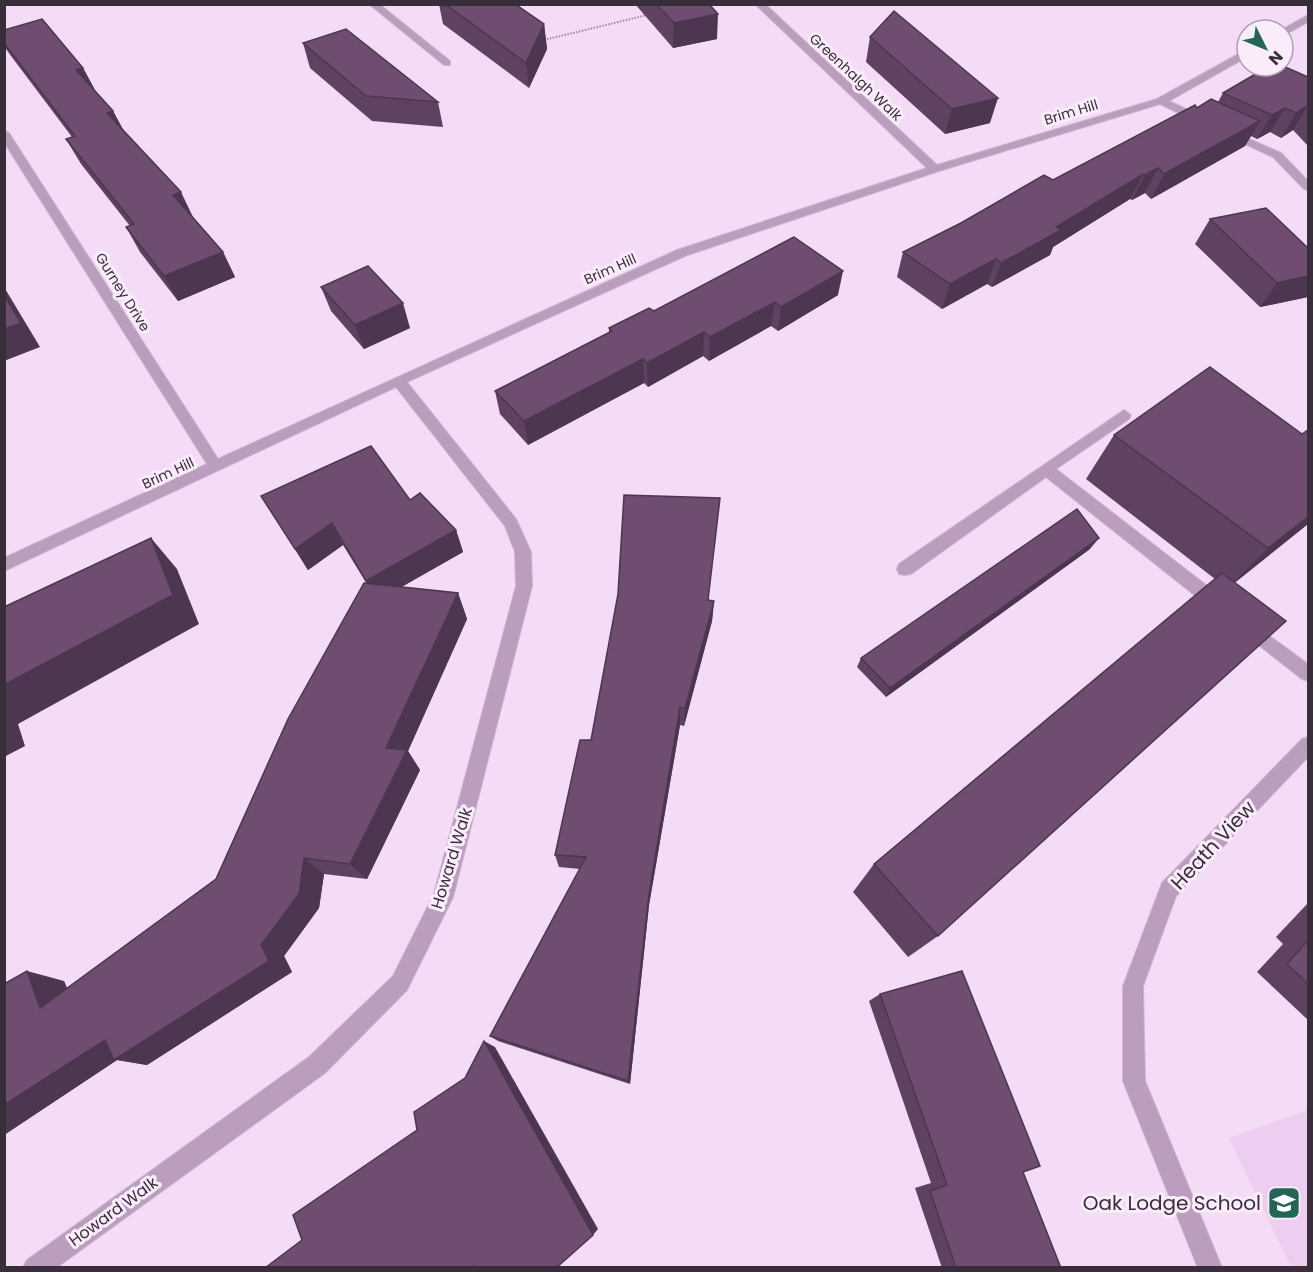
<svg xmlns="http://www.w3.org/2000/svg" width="1313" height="1272" font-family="Poppins,sans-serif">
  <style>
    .built { fill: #edcef0 }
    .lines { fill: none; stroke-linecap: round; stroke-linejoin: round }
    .service-casing { stroke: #ceb8d0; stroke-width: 2 }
    .minor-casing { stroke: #ceb8d0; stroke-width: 2 }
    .path { stroke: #9d8b9e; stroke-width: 2; stroke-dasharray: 1.5 1.5; stroke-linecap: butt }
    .service { fill: #bb9dbe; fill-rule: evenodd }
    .minor { fill: #bb9dbe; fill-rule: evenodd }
    .wall { fill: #5f4261 }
    .shaded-wall { fill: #4d364f }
    .building { fill: #6e4d71; stroke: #4d364f; stroke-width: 1.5 }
    .labels { text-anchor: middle; stroke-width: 6; stroke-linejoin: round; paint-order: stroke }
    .far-street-label { font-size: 14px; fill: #382e39; stroke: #fbecfc }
    .street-label { font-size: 16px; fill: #382e39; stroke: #fbecfc }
    .near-street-label { font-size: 20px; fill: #382e39; stroke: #fbecfc }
    .near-poi-label { font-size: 20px; fill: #382e39; stroke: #fbecfc; text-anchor: end }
  </style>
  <rect width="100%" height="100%" fill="#f4dbf6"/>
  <!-- built -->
  <path class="built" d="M1308,1110V1267H1291L1229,1138Z"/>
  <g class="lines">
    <!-- service casing -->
    <g class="service-casing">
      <g id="service">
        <path d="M1124,410L1131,415L1129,419L1056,469L1224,599L1226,604L1224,609L1218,611L1212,609L1046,477L911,574L905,575L899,574L897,569L899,564Z"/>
        <path d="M1248,620L1308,664V681L1302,679L1242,632L1240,627L1242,622Z"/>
      </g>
    </g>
    <!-- minor casing -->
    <g class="minor-casing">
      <g id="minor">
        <path d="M369,4H379L450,61V65H444Z"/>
        <path d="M755,4H765L937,165L1157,99L1244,51L1247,50V57L1169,101L1205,118V122H1197L1160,104L939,171L685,256L407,382L516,519L531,552L532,586L453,897L407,990L325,1073L56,1268H23L27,1260L309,1057L393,976L434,894L516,586L515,552L505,526L396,387L4,571V558L207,464L4,142V130L9,133L218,459L677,250L927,168Z"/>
        <path d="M1308,15V22L1283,36L1281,30Z"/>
        <path d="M1227,129L1281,153L1308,181V190L1304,189L1273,157L1223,134L1222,132Z"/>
        <path d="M1308,737V757L1176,896L1143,986L1145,1081L1222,1268H1198L1123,1081V986L1162,883L1302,739Z"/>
      </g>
    </g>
    <!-- path -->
    <path class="path" d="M544,40L647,15"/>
    <!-- service -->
    <use href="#service" class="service"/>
    <!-- minor -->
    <use href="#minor" class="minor"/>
  </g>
  <!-- wall -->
  <g class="wall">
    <path d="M439,4H515L544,24L547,49L529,88L443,24Z"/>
    <path d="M635,4H709L717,39L673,48Z"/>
    <path d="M4,30L83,68L96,92L113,111L124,131L193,217L223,252L235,277L178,301L140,252L126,227L130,226L81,164L66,139L72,137L11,56L4,46Z"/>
    <path d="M870,37L990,123L945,134L866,62Z"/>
    <path d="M303,43L438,102L443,127L372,121L310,68Z"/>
    <path d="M1308,77V146L1293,130L1281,138L1270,132L1257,139L1251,136L1245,146L1151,199L1145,193L1132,200L1130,199L1053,247L1050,255L992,287L987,284L942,309L897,277L903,252L1053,180L1197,108L1218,102L1223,93Z"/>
    <path d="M1210,219L1308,248V297L1260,307L1195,244Z"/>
    <path d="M321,287L410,328L364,349L331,311Z"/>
    <path d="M838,295L778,331L771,326L709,361L703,356L648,387L644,383L528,445L500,414L495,391L609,333V328L654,311Z"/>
    <path d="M1114,435L1308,524L1234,583L938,936L908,957L853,892L874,864L1215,579L1086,479Z"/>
    <path d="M261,496L410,500L456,530L463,552L401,587L458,593L467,619L408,751L420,770L367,879L324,874L319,908L284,956L292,972L147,1065L117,1060L4,1135L64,981L67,988L216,879L367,584L343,545L308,570Z"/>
    <path d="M1090,549L886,697L857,667L861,658Z"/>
    <path d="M709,600L714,601L712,621L684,726L680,725L649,905L630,1084L498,1041L490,1036L580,869L559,867L555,855Z"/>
    <path d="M1308,903V1020L1257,972L1283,944L1276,937Z"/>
    <path d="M880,994L1023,1172L1061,1268H942L915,1188L931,1183L869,1001Z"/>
  </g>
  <!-- shaded-wall -->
  <g class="shaded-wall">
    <path d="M718,14L717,39L673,48L674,23Z"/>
    <path d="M544,24L547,49L529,88L526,63Z"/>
    <path d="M83,68L96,92L76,70Z"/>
    <path d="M998,98L990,123L945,134L952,109Z"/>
    <path d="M1308,105L1293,130L1281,138L1296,113Z"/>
    <path d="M1285,108L1270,132L1257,139L1272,115Z"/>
    <path d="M113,111L126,136L107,113Z"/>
    <path d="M1260,121L1245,146L1151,199L1164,174Z"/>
    <path d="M1158,168L1145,193L1132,200L1145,175Z"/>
    <path d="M1143,174L1130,199L1053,247L1050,255L992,287L1001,263L1056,227Z"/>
    <path d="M181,192L193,217L186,220L173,195Z"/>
    <path d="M223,252L235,277L178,301L164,276Z"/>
    <path d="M996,259L987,284L942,309L950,284Z"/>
    <path d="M843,271L838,295L778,331L781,307Z"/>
    <path d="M1308,276V297L1260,307L1277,283Z"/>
    <path d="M4,287L40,347L4,361Z"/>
    <path d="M775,302L771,326L709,361L710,337Z"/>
    <path d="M403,303L410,328L364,349L355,325Z"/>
    <path d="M704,332L703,356L648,387L647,363Z"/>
    <path d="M643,359L644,383L528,445L524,421Z"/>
    <path d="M1308,517V524L1227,589L1268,548Z"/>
    <path d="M332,523L343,545L308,570L295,549Z"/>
    <path d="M456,530L463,552L377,601L366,581Z"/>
    <path d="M151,538L177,569L199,624L18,724L25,746L4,757V685Z"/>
    <path d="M1099,538L1090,549L886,697L890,688Z"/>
    <path d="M458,593L467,619L408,751L420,770L367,879L350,864L386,748Z"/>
    <path d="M714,601L712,621L684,726L685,709Z"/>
    <path d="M680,707V725L649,905L630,1084L628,1081L649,894Z"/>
    <path d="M304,858L324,874L319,908L284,956L292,972L147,1065L117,1060L4,1135V1105L105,1040L261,945Z"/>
    <path d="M27,971L64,981L78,1016L40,1008Z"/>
    <path d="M484,1041L495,1047L598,1229L593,1235Z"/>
  </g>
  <!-- building -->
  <g class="building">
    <path d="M445,4H515L544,24L526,63Z"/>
    <path d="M656,4H709L718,14L674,23Z"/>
    <path d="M894,11L998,98L952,109L870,37Z"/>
    <path d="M42,19L83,68L76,70L113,111L107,113L181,192L173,195L223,252L164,276L126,227L134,224L66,139L75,136L4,43V30Z"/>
    <path d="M346,29L438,102L366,96L303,43Z"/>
    <path d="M1269,66H1283L1308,77V105L1296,113L1285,108L1272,115L1223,93Z"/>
    <path d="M1211,99L1260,121L1164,174L1158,168L1145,175L1143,174L1056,227L1061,230L1001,263L996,259L950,284L903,252L961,223L1044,175L1053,180L1195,105L1197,108Z"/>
    <path d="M1266,208L1308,248V276L1277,283L1210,219Z"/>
    <path d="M794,237L843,271L781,307L775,302L710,337L704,332L647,363L643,359L524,421L495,391L612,331L609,328L649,308L654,311Z"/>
    <path d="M368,266L403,303L355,325L321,287Z"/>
    <path d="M4,295L21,323L4,329Z"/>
    <path d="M1210,367L1302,434L1308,430V517L1268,548L1114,435Z"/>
    <path d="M371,446L410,500L420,493L456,530L366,581L332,523L295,549L261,496Z"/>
    <path d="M624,495L720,498L708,600L714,601L685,709L680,707L649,894L628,1081L490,1036L586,857L555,855L580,740H591L618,594Z"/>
    <path d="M1077,509L1099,538L890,688L861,658Z"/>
    <path d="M151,538L173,595L4,685V607Z"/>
    <path d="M1222,573L1286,621L938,936L874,864Z"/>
    <path d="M364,583L458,593L386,748L407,750L350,864L304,858L299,894L261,945L269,961L114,1060L105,1040L4,1105V984L27,971L40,1008L216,879L288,719Z"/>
    <path d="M1308,940V984L1287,964Z"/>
    <path d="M962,971L1040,1166L1023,1172L1061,1268H956L930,1191L947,1185L880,994Z"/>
    <path d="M484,1041L593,1235L556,1268H475L474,1266L473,1268H265L302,1240L293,1215L417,1130L414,1112L465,1078Z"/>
  </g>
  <!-- icons -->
  <defs>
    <g id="school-square" transform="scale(1.725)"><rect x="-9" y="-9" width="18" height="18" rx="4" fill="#246555" stroke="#fbecfc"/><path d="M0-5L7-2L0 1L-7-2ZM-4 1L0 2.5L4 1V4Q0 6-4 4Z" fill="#fff"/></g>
  </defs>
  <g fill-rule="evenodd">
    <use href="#school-square" x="1284" y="1203"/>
  </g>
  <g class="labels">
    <!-- far-street labels -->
    <g class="far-street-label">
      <text transform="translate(856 77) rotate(43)" y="5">Greenhalgh Walk</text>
      <text transform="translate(1071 112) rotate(-17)" y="5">Brim Hill</text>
      <text transform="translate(610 269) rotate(-24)" y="5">Brim Hill</text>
      <text transform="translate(123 292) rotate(58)" y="5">Gurney Drive</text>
      <text transform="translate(168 473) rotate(-25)" y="5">Brim Hill</text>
    </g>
    <!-- street labels -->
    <g class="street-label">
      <text transform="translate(451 858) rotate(-73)" y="6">Howard Walk</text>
      <text transform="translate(113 1211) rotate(-36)" y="6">Howard Walk</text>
    </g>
    <!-- near-street labels -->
    <g class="near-street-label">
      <text transform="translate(1213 845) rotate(-47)" y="7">Heath View</text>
    </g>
    <!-- near-poi labels -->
    <g class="near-poi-label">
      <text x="1261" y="1210">Oak Lodge School</text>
    </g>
  </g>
  <!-- border -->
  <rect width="1313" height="1272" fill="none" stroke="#382e39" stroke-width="12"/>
  <!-- north arrow -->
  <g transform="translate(1265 48) rotate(133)"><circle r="28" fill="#fbecfc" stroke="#ada0ae" stroke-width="1.5"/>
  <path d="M0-4.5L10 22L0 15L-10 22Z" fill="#246555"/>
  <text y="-9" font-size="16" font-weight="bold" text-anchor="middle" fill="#382e39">N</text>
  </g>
</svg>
